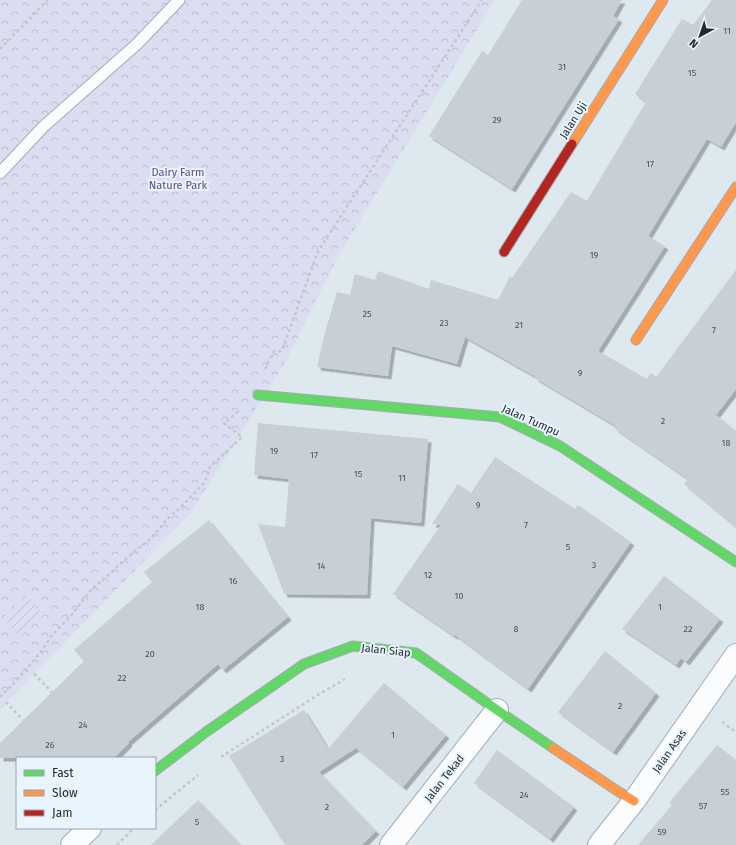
<svg xmlns="http://www.w3.org/2000/svg" width="736" height="845" font-family="'Fira Sans',sans-serif">
  <style>
    .park { fill: url(#park-crowns) }
    .garden { fill: url(#garden-furrows) }
    .building { fill: #c8cfd6; filter: url(#shadow) }
    .lines { fill: none; stroke-linecap: round; stroke-linejoin: round }
    .lane-casing { stroke: #a4acb2; stroke-width: 13 }
    .street-casing { stroke: #a4acb2; stroke-width: 24 }
    .fast-casing { stroke: #a4acb2; stroke-width: 11 }
    .slow-casing { stroke: #a4acb2; stroke-width: 11 }
    .jam-casing { stroke: #a4acb2; stroke-width: 11 }
    .path { stroke: #c4c7ca; stroke-width: 2.5; stroke-dasharray: 3 3; stroke-linecap: butt }
    .lane { stroke: #fafcfd; stroke-width: 11 }
    .street { stroke: #fafcfd; stroke-width: 22 }
    .fast { stroke: #63d668; stroke-width: 9 }
    .slow { stroke: #ff974d; stroke-width: 9 }
    .jam { stroke: #b3261e; stroke-width: 9 }
    .labels { text-anchor: middle; stroke-width: 4; stroke-linejoin: round; paint-order: stroke }
    .number-label { font-size: 9px; fill: #4b5258 }
    .street-label { font-size: 11px; fill: #21292e; stroke: #e9f5fe }
    .park-label { font-size: 11px; fill: #554e81; stroke: #e9f5fe }
  </style>
  <defs>
    <pattern id="park-crowns" width="20" height="18" patternUnits="userSpaceOnUse"><rect width="20" height="18" fill="#dadef0"/><path d="M2 6a3 3 0 1 1 6 0M12 15a3 3 0 1 1 6 0" fill="none" stroke="#bbbece"/></pattern>
    <pattern id="garden-furrows" width="10" height="10" patternUnits="userSpaceOnUse"><rect width="10" height="10" fill="#dadef0"/><path d="M-1 1l2-2M0 10L10 0M9 11l2-2" fill="none" stroke="#bbbece"/></pattern>
    <filter id="shadow"><feDropShadow dx="3.5" dy="3.5" stdDeviation="0" flood-color="#0004"/></filter>
  </defs>
  <rect width="100%" height="100%" fill="#dde8ef"/>
  <!-- park -->
  <path class="park" d="M0,0H495L337,258L287,359L191,513L0,709Z"/>
  <!-- garden -->
  <path class="garden" d="M27,596L44,615L19,637L3,617Z"/>
  <!-- building -->
  <g class="building">
    <path d="M522,0H622L613,16L619,19L512,189L429,136L482,51L488,55Z"/>
    <path d="M712,0H736V122L721,147L707,139L648,236L665,246L598,351L647,379L651,373L656,377L736,270V389L716,415L736,431V527L684,484L688,479L614,428L616,426L535,378L536,377L465,337L457,364L392,346L388,376L317,367L325,332L337,292L350,295L355,274L375,280L378,271L429,289L431,280L498,300L510,276L512,278L571,192L587,201L646,102L635,94L682,19L693,25Z"/>
    <path d="M258,423L428,439L421,523L371,518L367,595L284,594L258,524L285,527L289,479L254,475Z"/>
    <path d="M495,457L575,509L578,505L631,542L528,689L455,635L454,636L393,594L441,525L432,524L458,484L471,493Z"/>
    <path d="M209,520L288,617L223,670L218,664L128,742L129,743L114,758H0V743L84,661L74,650L152,582L144,572Z"/>
    <path d="M664,576L720,619L686,662L681,658L676,665L622,629Z"/>
    <path d="M605,651L656,693L613,752L558,712Z"/>
    <path d="M384,683L446,735L403,787L356,748L319,772L376,831L362,845H285L229,756L304,710L328,749Z"/>
    <path d="M717,745L736,760V845H638L672,805L669,803Z"/>
    <path d="M497,750L574,807L550,839L474,783Z"/>
    <path d="M198,800L241,845H151Z"/>
  </g>
  <g class="lines">
    <!-- lane casing -->
    <g class="lane-casing">
      <path id="lane" d="M0,173L43,127L137,44L179,0"/>
    </g>
    <!-- street casing -->
    <g class="street-casing">
      <g id="street">
        <path d="M72,845L90,828"/>
        <path d="M391,845L497,710"/>
        <path d="M599,845L634,801L736,655"/>
      </g>
    </g>
    <!-- fast casing -->
    <g class="fast-casing">
      <g id="fast">
        <path d="M258,395L500,417L560,446L736,562"/>
        <path d="M155,771L206,732L304,664L353,646L416,653L497,710L553,748"/>
      </g>
    </g>
    <!-- slow casing -->
    <g class="slow-casing">
      <g id="slow">
        <path d="M572,144L663,0"/>
        <path d="M636,340L736,187"/>
        <path d="M553,748L619,792L634,801"/>
      </g>
    </g>
    <!-- jam casing -->
    <g class="jam-casing">
      <path id="jam" d="M504,252L572,144"/>
    </g>
    <!-- path -->
    <g class="path">
      <path d="M0,49L48,0"/>
      <path d="M265,369L273,352L282,351L318,251L482,0"/>
      <path d="M34,674L52,692"/>
      <path d="M0,697L16,681L40,653L53,634L70,617L90,591L136,550L152,538L166,520L183,505L205,482L210,467L242,437L224,423L239,411"/>
      <path d="M6,702L23,720"/>
      <path d="M722,722L736,732"/>
      <path d="M221,757L321,693L345,679"/>
      <path d="M155,810L198,775"/>
      <path d="M117,845L134,828"/>
    </g>
    <!-- lane -->
    <use href="#lane" class="lane"/>
    <!-- street -->
    <use href="#street" class="street"/>
    <!-- fast -->
    <use href="#fast" class="fast"/>
    <!-- slow -->
    <use href="#slow" class="slow"/>
    <!-- jam -->
    <use href="#jam" class="jam"/>
  </g>
  <g class="labels">
    <!-- number labels -->
    <g class="number-label">
      <text x="727" y="34">11</text>
      <text x="562" y="70">31</text>
      <text x="692" y="76">15</text>
      <text x="497" y="123">29</text>
      <text x="650" y="167">17</text>
      <text x="594" y="258">19</text>
      <text x="367" y="317">25</text>
      <text x="444" y="326">23</text>
      <text x="519" y="328">21</text>
      <text x="714" y="333">7</text>
      <text x="580" y="376">9</text>
      <text x="663" y="424">2</text>
      <text x="726" y="446">18</text>
      <text x="274" y="454">19</text>
      <text x="314" y="458">17</text>
      <text x="358" y="477">15</text>
      <text x="402" y="481">11</text>
      <text x="478" y="508">9</text>
      <text x="526" y="528">7</text>
      <text x="568" y="550">5</text>
      <text x="594" y="568">3</text>
      <text x="321" y="569">14</text>
      <text x="428" y="578">12</text>
      <text x="233" y="584">16</text>
      <text x="459" y="599">10</text>
      <text x="200" y="610">18</text>
      <text x="660" y="610">1</text>
      <text x="516" y="632">8</text>
      <text x="688" y="632">22</text>
      <text x="150" y="657">20</text>
      <text x="122" y="681">22</text>
      <text x="620" y="709">2</text>
      <text x="83" y="728">24</text>
      <text x="393" y="738">1</text>
      <text x="50" y="748">26</text>
      <text x="282" y="762">3</text>
      <text x="725" y="795">55</text>
      <text x="524" y="798">24</text>
      <text x="703" y="809">57</text>
      <text x="327" y="810">2</text>
      <text x="197" y="825">5</text>
      <text x="662" y="835">59</text>
    </g>
    <!-- street labels -->
    <g class="street-label">
      <text transform="translate(573 120) rotate(-58)" y="4">Jalan Uji</text>
      <text transform="translate(531 420) rotate(24)" y="4">Jalan Tumpu</text>
      <text transform="translate(386 650) rotate(6)" y="4">Jalan Siap</text>
      <text transform="translate(669 751) rotate(-55)" y="4">Jalan Asas</text>
      <text transform="translate(444 778) rotate(-52)" y="4">Jalan Tekad</text>
    </g>
    <!-- park labels -->
    <g class="park-label">
      <text x="178" y="176">Dairy Farm<tspan x="178" dy="13">Nature Park</tspan></text>
    </g>
  </g>
  <!-- legend -->
  <rect x="16" y="757" width="140" height="72" fill="#e9f5fe" stroke="#99a3ab"/>
  <rect x="24" y="770" width="20" height="6" fill="#63d668" stroke="#99a3ab"/>
  <text x="52" y="777" font-size="12" fill="#21292e">Fast</text>
  <rect x="24" y="790" width="20" height="6" fill="#ff974d" stroke="#99a3ab"/>
  <text x="52" y="797" font-size="12" fill="#21292e">Slow</text>
  <rect x="24" y="810" width="20" height="6" fill="#b3261e" stroke="#99a3ab"/>
  <text x="52" y="817" font-size="12" fill="#21292e">Jam</text>
  <!-- north arrow -->
  <g transform="translate(700 36) rotate(220)" stroke="#e9f5fe" stroke-width="3" paint-order="stroke">
  <path d="M0-3L7 15L0 10L-7 15Z" fill="#21292e"/>
  <text y="-6" font-size="11" font-weight="bold" text-anchor="middle" fill="#21292e">N</text>
  </g>
</svg>
